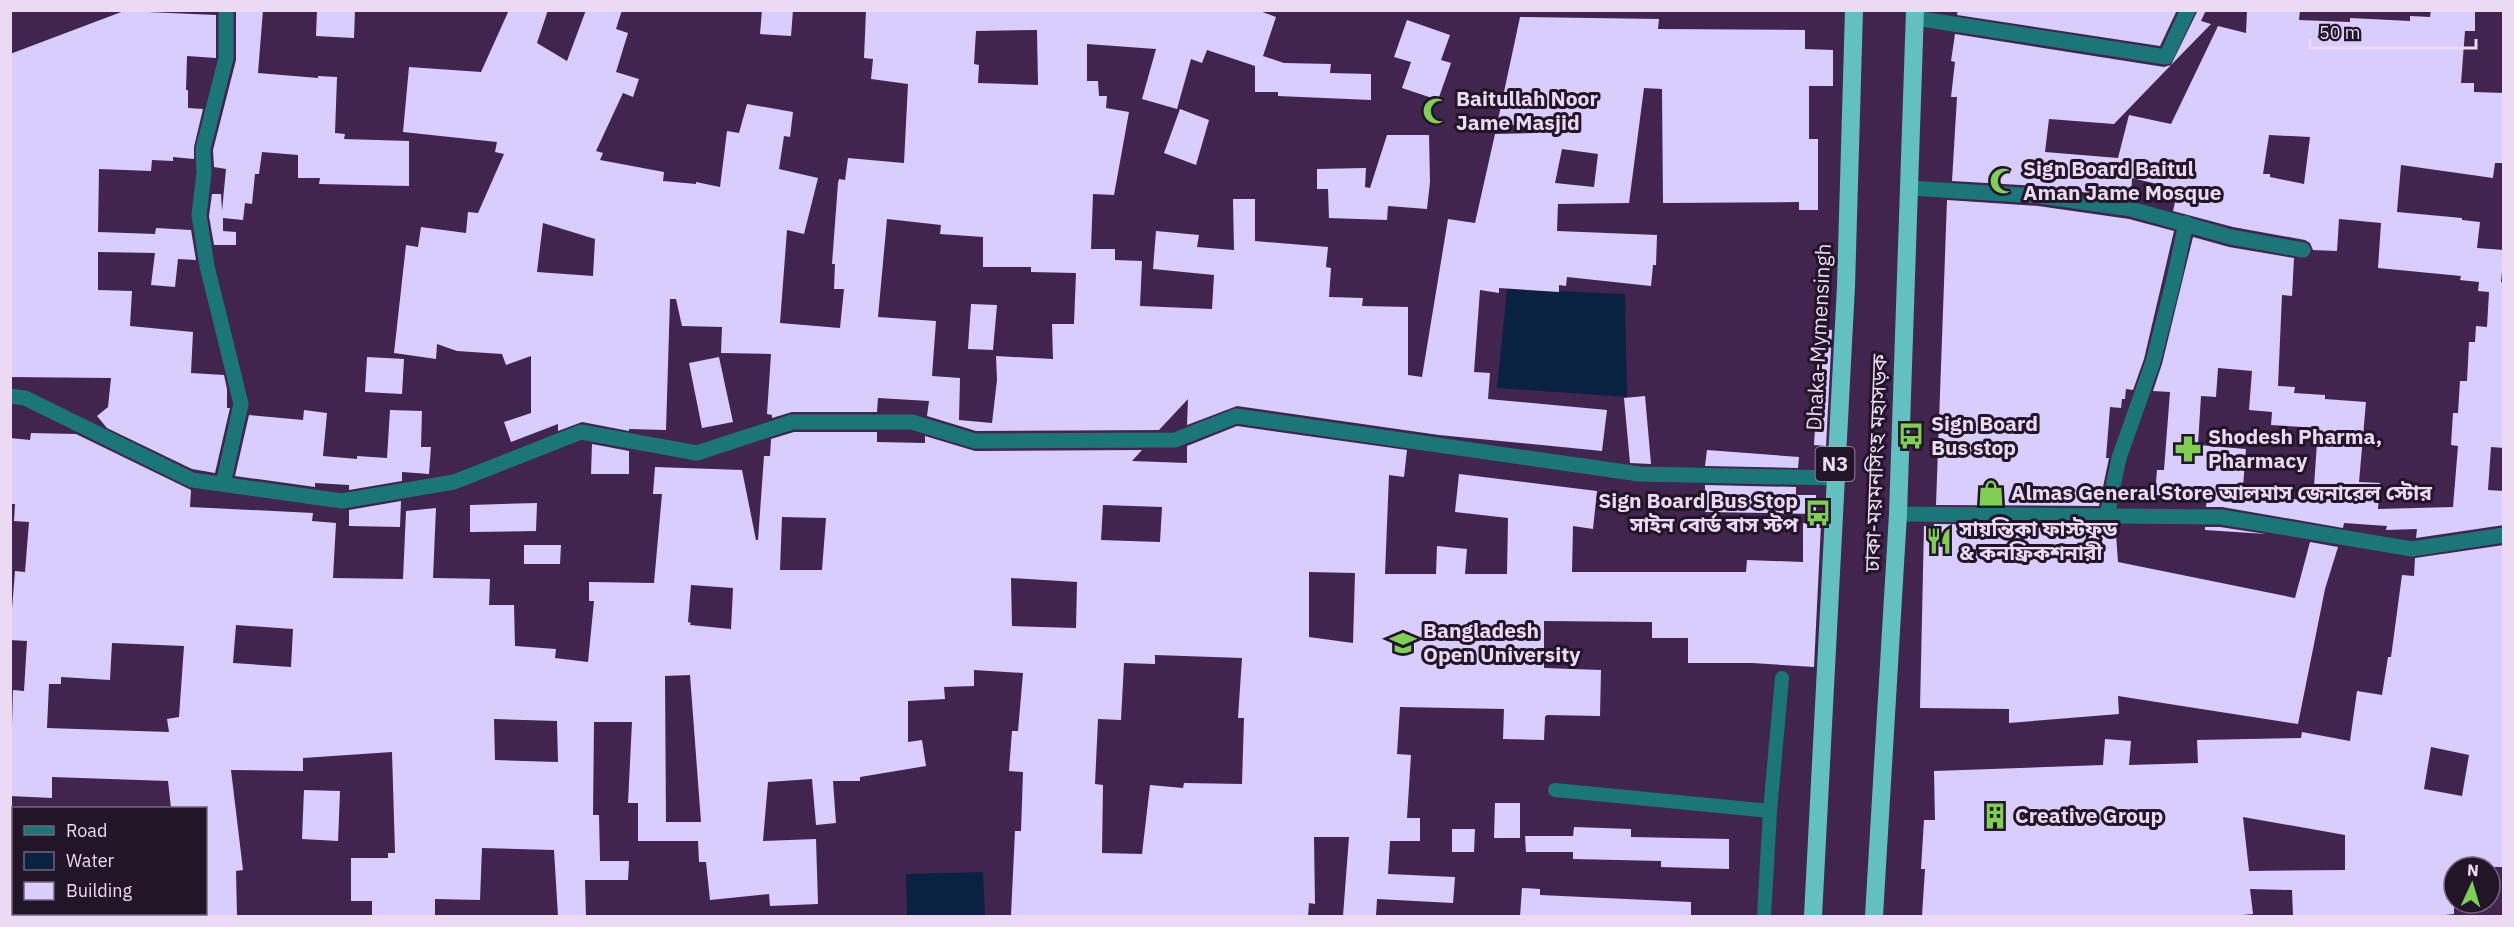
<svg xmlns="http://www.w3.org/2000/svg" width="2514" height="927" font-family="'IBM Plex Sans','Noto Sans Bengali',sans-serif">
  <style>
    .water { fill: #0a2241 }
    .building { fill: #d8cdfc; fill-rule: evenodd }
    .lines { fill: none; stroke-linecap: round; stroke-linejoin: round }
    .lane { stroke: #1a7677; stroke-width: 14 }
    .street { stroke: #1a7677; stroke-width: 15 }
    .highway { stroke: #62c0c1; stroke-width: 18 }
    .labels { text-anchor: middle; stroke-width: 6; stroke-linejoin: round; paint-order: stroke }
    .shield { fill: #221527; stroke: #af9fb6; stroke-width: 1.5 }
    .shield-label { font-size: 20px; font-weight: bold; fill: #ecdaf4 }
    .poi-label { font-size: 21px; font-weight: bold; fill: #ecdaf4; stroke: #221527; text-anchor: start }
    .street-label { font-size: 21px; fill: #ecdaf4; stroke: #221527 }
  </style>
  <rect width="100%" height="100%" fill="#42254e"/>
  <!-- water -->
  <g class="water">
    <path d="M1507,289L1625,294L1627,397L1497,388Z"/>
    <path d="M983,872L985,916H907L906,874Z"/>
  </g>
  <!-- building -->
  <g class="building">
    <path d="M236,10H263L258,73L318,78V76L337,77L335,133L345,134L344,139L409,141V186L319,184L320,178H298V155L262,152L259,174H255L252,204L245,203L243,220L223,218V231L236,232V245H214L209,216L212,194H221L222,211L226,169L214,167L213,150L236,60Z"/>
    <path d="M317,10H355L354,38L316,36Z"/>
    <path d="M509,10H548L537,43L567,61L586,10H622L616,29L628,33L616,72L639,79L633,97L623,93L596,151L603,153L600,160L664,172L663,181L696,184V182L720,187L727,131L739,133L747,104L793,112L790,137L784,136L779,169L818,178L804,234L787,230L780,323L840,328L844,289H834L835,264H832L838,183L839,179L845,180L848,158L904,163L908,84L871,79L873,59L864,58L866,10H1257L1276,17L1263,56L1284,63L1331,64L1330,73L1371,74V100L1278,96V92H1255V66L1207,50L1202,63L1191,59L1177,109L1142,99L1156,49L1087,44V81H1098L1099,96H1107L1106,108L1129,112L1114,195L1093,194L1091,249H1115V260L1142,261L1140,306L1212,309L1214,275L1153,269L1156,231L1199,235L1197,247L1234,250L1233,199H1255V241L1328,247L1326,267L1331,268L1329,297L1363,298L1362,306L1408,307V375L1422,377L1448,219L1475,223L1495,134L1537,133L1498,120L1520,17L1659,19L1658,29L1805,30V49L1833,50V86H1809V139H1818V210H1799V202L1663,203L1662,89L1644,88L1629,203L1558,204L1557,231L1657,235L1656,265H1653L1651,286L1567,277L1566,286L1559,285V292L1499,288V293L1480,290L1474,372L1490,373L1488,399L1607,410L1602,451L1439,435L1237,406L1187,425L1188,399L1159,430L976,431L927,416L929,401L878,398L877,412H792L772,418V415L767,414L771,354L721,353L722,327L682,326L676,299H670L666,430L629,429V431L582,422L558,431V424L511,442L504,422L531,413V356L506,365L502,354L457,351L437,344L436,359L394,353L406,245L418,247L421,227L466,233L468,212L478,213L504,154L495,152L497,142L403,132L409,67L481,72ZM1037,30L1038,85L978,83L979,65L974,64L976,31ZM1562,149L1598,154L1594,187L1555,183ZM887,219L941,225L940,234L983,237V267H1031V272L1076,273L1074,324H1052L1053,359L996,356L997,380L992,423L959,420L960,378L932,376L936,321L878,317ZM543,223L595,239L593,276L537,272Z"/>
    <path d="M762,10H793L791,36L760,34Z"/>
    <path d="M1958,10H2177L2160,46L1957,15Z"/>
    <path d="M2198,10H2206L2201,21L2211,24L2171,65Z"/>
    <path d="M2247,10H2300L2299,20L2350,22V18L2410,21V16L2430,17L2431,10H2475V31H2465L2461,83H2474V92L2504,93V163H2495L2493,178L2401,165L2397,212L2462,218V220L2480,222L2477,248L2504,250L2501,282H2504V448L2491,447L2488,490L2504,491V525L2416,538L2417,529L2386,530L2387,526L2344,523L2343,528L2222,507H2206L2207,498L2155,495L2157,470H2164L2170,392L2153,391L2162,364L2193,237L2229,247L2294,258L2292,296L2282,295L2278,386L2295,387L2294,393L2325,395V399L2366,402L2359,482L2380,483L2378,509L2453,507L2458,446L2451,445L2453,413H2458L2460,381H2467L2469,342H2475L2476,326L2487,327L2489,292L2478,291L2479,282L2460,280L2461,276L2378,268L2381,223L2339,219L2337,251L2313,250L2310,243L2305,240L2233,227L2173,211L2178,189L2132,178L2131,199L2040,186L1952,181L1957,97H1951L1955,62L1951,61L1955,34L2164,67L2171,65L2114,124L2049,119L2045,152L2118,158L2129,115L2171,124L2218,26L2246,33ZM2269,135L2310,137L2304,184L2270,177V174H2263ZM2218,368L2252,371L2249,410L2272,412L2271,425L2318,428L2313,501L2283,498V502L2242,499L2246,449L2198,445L2201,396L2216,397Z"/>
    <path d="M124,11L216,15V58L187,56L186,90H188V108L203,109L194,147V159L173,157V161L152,160L151,171L99,169L98,232L155,234L156,228L191,230L196,260L178,259L175,287L151,285L155,253L98,252V290L132,291L130,326L193,332L191,373L224,375L227,389V408H230L215,473L192,469L107,428L97,416L108,407L111,378L10,377V54Z"/>
    <path d="M1407,20L1450,35L1441,60L1451,63L1438,100L1402,88L1411,62L1394,57Z"/>
    <path d="M1180,109L1209,120L1196,165L1164,153Z"/>
    <path d="M1387,135H1429L1430,182L1427,209L1388,206L1387,220L1329,218L1328,189H1317V169L1366,168L1365,187L1370,188Z"/>
    <path d="M1947,200L2038,206L2129,219L2174,231L2144,359L2133,390L2126,389L2125,399H2122L2121,408L2110,407L2106,458H2109L2099,506L1936,505Z"/>
    <path d="M971,304L997,305L993,350L968,349Z"/>
    <path d="M1821,329L1832,330L1826,446L1814,445Z"/>
    <path d="M367,357L404,359L402,394L365,392Z"/>
    <path d="M719,357L733,422L702,428L689,363Z"/>
    <path d="M1645,396L1651,464L1630,463L1624,398Z"/>
    <path d="M304,410L327,413L323,456L357,459V456L387,458L390,410L422,411L421,447H431L429,474L402,472V481L349,490V485L315,483V487L235,476L249,415L303,420Z"/>
    <path d="M1237,426L1407,450L1404,477L1389,475L1385,574H1436L1437,546L1467,549L1465,574H1507L1508,518L1455,512L1459,474L1597,491L1593,529L1573,526L1572,572H1746L1747,560L1803,562V523L1821,524L1814,667L1752,663H1688V638H1652V622L1544,621V668L1601,670L1600,716L1547,715L1545,717L1544,740L1503,739L1504,709L1400,707L1397,754L1411,755L1407,818H1420V841H1390L1388,874L1455,877L1453,903L1377,899L1376,916H1343L1349,837H1314L1315,904L1309,903L1308,916L1011,915L1015,831H1021L1023,772L1009,771L1012,731H1018L1023,673L974,670V686L944,687L945,699L908,701V742L922,740L926,766L860,777V781H833L836,823L816,825L812,779L768,782L763,841L816,839L818,904L770,906L769,894L710,900L706,862H699L698,841H638V803H628L632,722H594L593,815H599L600,861H629L628,880H585L586,916H558L554,850L482,848L480,900L435,899V916H372V901H351V858H388V853H395L392,752L303,758V771L231,770L243,870L236,871L237,916H206V808H171L168,781L52,777V798L10,796L13,690L24,691L27,641L10,640V609H12L15,571L25,572L29,522L14,521L15,504H10V438L30,440L31,433L76,434L191,490L190,507L313,513L312,521L336,523L333,578L403,579L406,511L436,508L433,578L490,579L489,605H514L515,646L556,649L555,658L588,662L594,601H589V582L654,583L662,494H653L655,467L742,470L756,540H758L764,456H770L771,439L794,432H877V442L925,443V436L975,451L1142,450L1132,461L1187,463V446ZM1103,505L1162,507L1160,542L1101,540ZM782,517L826,518L822,570H780ZM1309,572L1355,573L1353,643L1309,637ZM1011,578L1077,582L1076,628L1012,626ZM691,585L733,588L731,629L690,625L691,623L688,622ZM236,625L293,629L291,667L233,663ZM112,643L184,646L179,717L167,719L169,732L47,728L49,684H61V677L110,680ZM1155,655L1242,658L1238,718H1244L1242,784L1184,783L1183,788L1150,785L1142,854L1102,853L1103,785L1095,784L1098,719L1121,720L1124,663L1155,664ZM690,675L701,822H666L665,676ZM494,719L557,721L558,762L495,760Z"/>
    <path d="M592,444L629,451V474H591Z"/>
    <path d="M1707,450L1799,457L1798,468L1705,466Z"/>
    <path d="M1705,485L1796,487V495H1816V514L1705,512Z"/>
    <path d="M401,501L400,527L349,526V510Z"/>
    <path d="M537,503L536,531L470,532V505Z"/>
    <path d="M1934,524L2105,526L2104,533L2116,534L2118,562L2295,598L2310,542L2338,547L2325,589L2298,724L2118,696L2119,714L2009,723V709L1920,708L1924,526L1934,527Z"/>
    <path d="M2205,527H2220L2266,534L2205,530Z"/>
    <path d="M524,545H561L560,564H524Z"/>
    <path d="M2504,545V867H2454V914L2436,916H2293L2292,890L2250,889L2253,914L2232,916H1922L1925,869H1921L1924,820H1935L1934,771L2103,765L2105,739L2131,741L2129,765L2198,763L2197,740L2301,738L2302,732L2350,741L2357,691L2382,695L2388,657H2391L2402,575L2414,576L2415,558ZM2431,747L2469,755L2462,796L2424,789ZM2243,817L2345,835V870L2249,871Z"/>
    <path d="M304,790L340,791L338,841L302,839Z"/>
    <path d="M1495,803H1520V838H1494Z"/>
    <path d="M1574,827L1631,829V837L1729,839V869L1661,867V861L1573,859V852H1526L1525,836H1573Z"/>
    <path d="M1452,829H1475L1474,852H1452Z"/>
    <path d="M1522,888L1540,889V895L1691,902V916H1520Z"/>
  </g>
  <g class="lines">
    <!-- lane -->
    <g class="lane">
      <path d="M1555,790L1770,811L1782,678"/>
      <path d="M1764,916L1770,811"/>
    </g>
    <!-- street -->
    <g class="street">
      <path d="M1915,18L2166,57L2188,10"/>
      <path d="M1909,188L2039,196L2131,209L2231,237L2303,250"/>
      <path d="M10,396L25,398L192,480L342,501L454,482L581,432L697,453L792,422H912L975,441L1175,440L1236,416L1639,474L1834,478"/>
      <path d="M223,484L241,404L207,266L199,215L204,173L203,149L226,58V10"/>
      <path d="M1898,514L2221,517L2412,549L2504,535"/>
      <path d="M2107,516L2119,458L2153,362L2174,279L2186,223"/>
    </g>
    <!-- highway -->
    <g class="highway">
      <path d="M1813,916L1846,286L1854,10"/>
      <path d="M1874,916L1898,514L1915,10"/>
    </g>
  </g>
  <!-- icons -->
  <defs>
    <g id="mosque-bare" transform="scale(2.07)"><path d="M3.5-4.9A6 6 0 1 0 3.5 4.9A5 5 0 1 1 3.5-4.9Z" fill="#7fd052" stroke="#221527" stroke-width="2.5" paint-order="stroke"/></g>
    <g id="bus-bare" transform="scale(2.07)"><path d="M-5-6H5V4H4V6H2V4H-2V6H-4V4H-5ZM-3.5-4V0h7V-4ZM-3.5 1.2v1.5H-2V1.2ZM2 1.2v1.5H3.5V1.2Z" fill="#7fd052" stroke="#221527" stroke-width="2.5" paint-order="stroke"/></g>
    <g id="pharmacy-bare" transform="scale(2.07)"><path d="M-2-6h4v4h4v4h-4v4h-4v-4h-4v-4h4Z" fill="#7fd052" stroke="#221527" stroke-width="2.5" paint-order="stroke"/></g>
    <g id="shop-bare" transform="scale(2.07)"><path d="M-5-2.5h2.3a2.7 3.5 0 0 1 5.4 0H5L5.5 6h-11ZM-1.5-2.5h3a1.5 2.3 0 0 0-3 0Z" fill="#7fd052" stroke="#221527" stroke-width="2.5" paint-order="stroke"/></g>
    <g id="restaurant-bare" transform="scale(2.07)"><path d="M-5-6h1v4h1v-4h1v4h1v-4h1v5L-1.5 .5V6h-2V.5L-5-1ZM5-6V6H3V1.5H1.5Q1.5-4 5-6Z" fill="#7fd052" stroke="#221527" stroke-width="2.5" paint-order="stroke"/></g>
    <g id="university-bare" transform="scale(2.07)"><path d="M0-5L7-2L0 1L-7-2ZM-4 1L0 2.5L4 1V4Q0 6-4 4Z" fill="#7fd052" stroke="#221527" stroke-width="2.5" paint-order="stroke"/></g>
    <g id="building-bare" transform="scale(2.07)"><path d="M-4-6H4V6H1V3H-1V6H-4ZM-2.5-4.3h1.7v1.8h-1.7ZM.8-4.3h1.7v1.8H.8ZM-2.5-1h1.7V.8h-1.7ZM.8-1h1.7V.8H.8Z" fill="#7fd052" stroke="#221527" stroke-width="2.5" paint-order="stroke"/></g>
  </defs>
  <g fill-rule="evenodd">
    <use href="#mosque-bare" x="1436" y="111"/>
    <use href="#mosque-bare" x="2003" y="181"/>
    <use href="#bus-bare" x="1911" y="436"/>
    <use href="#pharmacy-bare" x="2188" y="449"/>
    <use href="#shop-bare" x="1991" y="493"/>
    <use href="#bus-bare" x="1818" y="513"/>
    <use href="#restaurant-bare" x="1939" y="541"/>
    <use href="#university-bare" x="1403" y="643"/>
    <use href="#building-bare" x="1995" y="816"/>
  </g>
  <g class="labels">
    <!-- shield labels -->
    <rect class="shield" x="1815.5" y="447" width="39" height="34" rx="4.5"/>
    <g class="shield-label">
      <text x="1835" y="471">N3</text>
    </g>
    <!-- poi labels -->
    <g class="poi-label">
      <text x="1456" y="106">Baitullah Noor<tspan x="1456" dy="24">Jame Masjid</tspan></text>
      <text x="2023" y="176">Sign Board Baitul<tspan x="2023" dy="24">Aman Jame Mosque</tspan></text>
      <text x="1931" y="431">Sign Board<tspan x="1931" dy="24">Bus stop</tspan></text>
      <text x="2208" y="444">Shodesh Pharma,<tspan x="2208" dy="24">Pharmacy</tspan></text>
      <text x="2011" y="500">Almas General Store আলমাস জেনারেল স্টোর</text>
      <text x="1798" y="508" text-anchor="end">Sign Board Bus Stop<tspan x="1798" dy="24">সাইন বোর্ড বাস স্টপ</tspan></text>
      <text x="1959" y="536">সায়ন্তিকা ফাস্টফুড<tspan x="1959" dy="24">&amp; কনফ্রিকশনারী</tspan></text>
      <text x="1423" y="638">Bangladesh<tspan x="1423" dy="24">Open University</tspan></text>
      <text x="2015" y="823">Creative Group</text>
    </g>
    <!-- street labels -->
    <g class="street-label">
      <text transform="translate(1819 337) rotate(-87)" y="7">Dhaka-Mymensingh</text>
      <text transform="translate(1876 463) rotate(-88)" y="7">ঢাকা-ময়মনসিংহ মহাসড়ক</text>
    </g>
  </g>
  <!-- border -->
  <rect width="2514" height="927" fill="none" stroke="#ecdaf4" stroke-width="24"/>
  <!-- legend -->
  <rect x="12" y="807" width="195" height="108" fill="#221527" stroke="#736479" stroke-width="1.5"/>
  <rect x="24" y="826" width="30" height="9" fill="#1a7677" stroke="#736479" stroke-width="1.5"/>
  <text x="66" y="837" font-size="18" fill="#ecdaf4">Road</text>
  <rect x="24" y="852" width="30" height="18" fill="#0a2241" stroke="#736479" stroke-width="1.5"/>
  <text x="66" y="867" font-size="18" fill="#ecdaf4">Water</text>
  <rect x="24" y="882" width="30" height="18" fill="#d8cdfc" stroke="#736479" stroke-width="1.5"/>
  <text x="66" y="897" font-size="18" fill="#ecdaf4">Building</text>
  <!-- north arrow -->
  <g transform="translate(2472 885) rotate(4)"><circle r="28" fill="#221527" stroke="#736479" stroke-width="1.5"/>
  <path d="M0-4.5L10 22L0 15L-10 22Z" fill="#7fd052"/>
  <text y="-9" font-size="16" font-weight="bold" text-anchor="middle" fill="#ecdaf4">N</text>
  </g>
  <!-- scale -->
  <path d="M2310 39v9h166v-9" fill="none" stroke="#ecdaf4" stroke-width="3"/>
  <text x="2319" y="39" font-size="18" fill="#ecdaf4" stroke="#221527" stroke-width="4.5" paint-order="stroke">50 m</text>
</svg>
